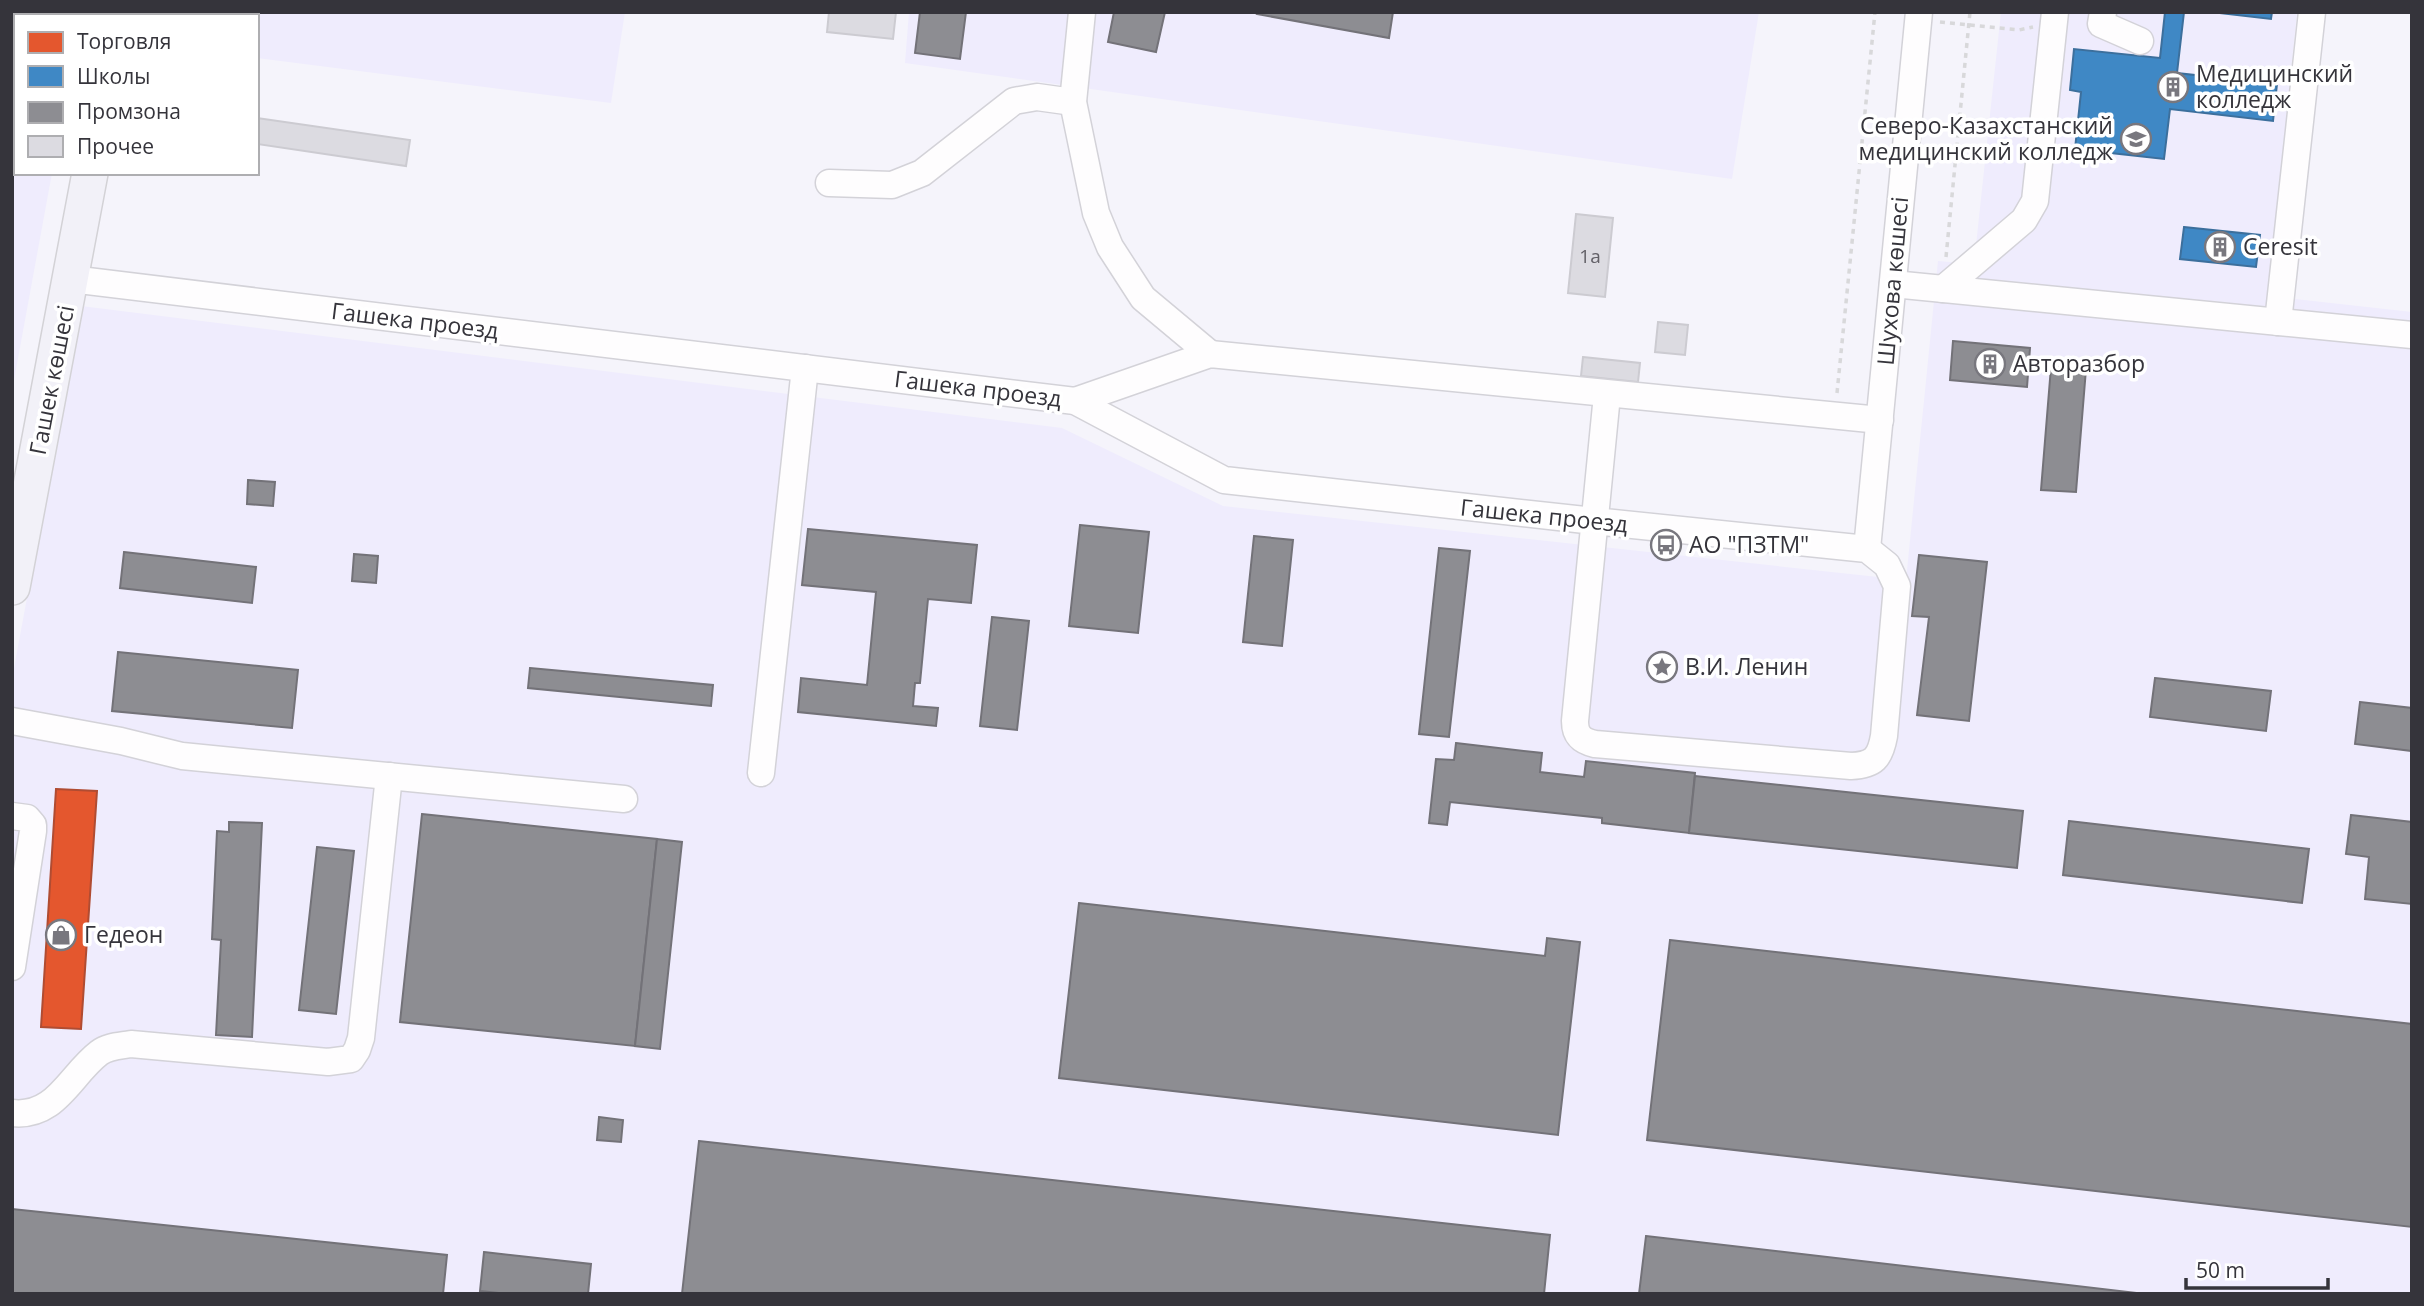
<svg xmlns="http://www.w3.org/2000/svg" width="2424" height="1306" font-family="'Open Sans',sans-serif">
  <style>
    .built { fill: #efecfd }
    .shops { fill: #e4572e; stroke: #b04c32; stroke-width: 2 }
    .schools { fill: #3f88c5; stroke: #3c6f9c; stroke-width: 2 }
    .industry { fill: #8d8d92; stroke: #737278; stroke-width: 2 }
    .building { fill: #dcdbe1; stroke: #cccbd1; stroke-width: 2 }
    .lines { fill: none; stroke-linecap: round; stroke-linejoin: round }
    .minor-casing { stroke: #d3d2d8; stroke-width: 29 }
    .major-casing { stroke: #d3d2d6; stroke-width: 38 }
    .path { stroke: #d8d8da; stroke-width: 3.5; stroke-dasharray: 5 5; stroke-linecap: butt }
    .minor { stroke: #fefdfe; stroke-width: 26 }
    .major { stroke: #f2f1f8; stroke-width: 35 }
    .labels { text-anchor: middle; stroke-width: 7; stroke-linejoin: round; paint-order: stroke }
    .number-label { font-size: 19px; fill: #626067 }
    .poi-label { font-size: 23px; fill: #35343b; stroke: #fff; text-anchor: start }
    .street-label { font-size: 23px; fill: #35343b; stroke: #fff }
  </style>
  <rect width="100%" height="100%" fill="#f5f4fb"/>
  <!-- built -->
  <g class="built">
    <path d="M12,12H82L81,16H16V173H52L12,391Z"/>
    <path d="M189,12H625L611,103L257,58V16H188Z"/>
    <path d="M909,12H1759L1732,179L905,63Z"/>
    <path d="M2001,12H2297L2268,296L2412,312V1294H12V679L81,306L1062,428L1223,506L1906,580L1938,261L1974,264Z"/>
  </g>
  <!-- shops -->
  <path class="shops" d="M56,789L97,791L81,1029L41,1027Z"/>
  <!-- schools -->
  <g class="schools">
    <path d="M2165,12H2184L2177,73L2277,84L2273,121L2170,109L2164,159L2075,149L2081,92L2070,90L2074,49L2160,58Z"/>
    <path d="M2211,12H2272L2271,19Z"/>
    <path d="M2184,227L2260,235L2256,267L2180,259Z"/>
  </g>
  <!-- industry -->
  <g class="industry">
    <path d="M920,12H966L960,59L915,53Z"/>
    <path d="M1114,12H1165L1156,52L1108,42Z"/>
    <path d="M1258,12H1393L1389,38L1257,14Z"/>
    <path d="M12,20L16,21V69L12,92Z"/>
    <path d="M12,113H16V154L12,177Z"/>
    <path d="M1953,341L2030,348L2027,387L1950,380Z"/>
    <path d="M2051,367L2086,369L2076,492L2041,490Z"/>
    <path d="M248,480L275,482L273,506L247,504Z"/>
    <path d="M1080,525L1149,532L1138,633L1069,626Z"/>
    <path d="M808,529L977,545L971,603L928,599L920,683H915L913,706L938,708L936,726L798,712L801,678L867,685L876,592L802,585Z"/>
    <path d="M1254,536L1293,540L1282,646L1243,642Z"/>
    <path d="M1439,548L1470,551L1449,737L1419,734Z"/>
    <path d="M124,552L256,567L252,603L120,588Z"/>
    <path d="M354,554L378,556L376,583L352,581Z"/>
    <path d="M1919,555L1987,562L1969,721L1917,715L1929,617L1912,616Z"/>
    <path d="M992,617L1029,621L1017,730L980,726Z"/>
    <path d="M118,652L298,670L292,728L112,711Z"/>
    <path d="M530,668L713,685L711,706L528,688Z"/>
    <path d="M2155,678L2271,691L2266,731L2150,717Z"/>
    <path d="M2360,702L2412,708V751L2355,744Z"/>
    <path d="M1456,743L1542,753L1540,772L1584,777L1586,761L1695,773L1689,833L1602,823V818L1450,802L1447,825L1429,823L1436,759L1454,760Z"/>
    <path d="M1695,776L2023,811L2017,868L1689,833Z"/>
    <path d="M422,814L657,839L635,1046L400,1022Z"/>
    <path d="M2351,815L2412,822V904L2365,899L2369,857L2346,854Z"/>
    <path d="M2069,821L2309,849L2302,903L2063,875Z"/>
    <path d="M229,822L262,823L252,1037L216,1035L221,940L212,939L217,831L229,832Z"/>
    <path d="M657,839L682,842L660,1049L635,1046Z"/>
    <path d="M317,847L354,851L336,1014L299,1010Z"/>
    <path d="M1079,903L1545,956L1547,938L1580,942L1558,1135L1059,1078Z"/>
    <path d="M1670,940L2412,1024V1227L1647,1140Z"/>
    <path d="M599,1117L623,1120L621,1142L597,1140Z"/>
    <path d="M699,1141L1550,1235L1544,1294H682Z"/>
    <path d="M12,1209L447,1255L443,1294H12Z"/>
    <path d="M1646,1236L2145,1294H1639Z"/>
    <path d="M484,1252L591,1264L588,1294H508L480,1291Z"/>
  </g>
  <!-- building -->
  <g class="building">
    <path d="M829,12H896L893,39L827,32Z"/>
    <path d="M257,118L410,140L406,166L257,144Z"/>
    <path d="M1576,214L1613,218L1605,297L1568,293Z"/>
    <path d="M1658,322L1688,325L1685,355L1655,352Z"/>
    <path d="M1583,357L1640,363L1638,382L1581,376Z"/>
  </g>
  <g class="lines">
    <!-- minor casing -->
    <g class="minor-casing">
      <g id="minor">
        <path d="M1082,12L1073,102L1096,213L1110,247L1143,298L1210,354"/>
        <path d="M2103,12L2101,24L2140,41"/>
        <path d="M829,183L892,185L922,173L1014,101L1037,97L1073,102"/>
        <path d="M71,279L1075,401L1224,480L1594,521L1867,549L1887,565L1897,586L1884,736C1880,758 1874,765 1851,766L1595,744C1582,741 1575,736 1575,721L1607,395"/>
        <path d="M1893,284L2412,335"/>
        <path d="M1943,289L2024,220L2035,201L2055,12"/>
        <path d="M2278,322L2312,12"/>
        <path d="M1075,401L1210,354L1880,420"/>
        <path d="M1867,549L1919,12"/>
        <path d="M12,721L121,741L182,756L624,799"/>
        <path d="M761,773L805,368"/>
        <path d="M12,816L27,818L33,825V831L12,967"/>
        <path d="M12,1113C56,1118 70,1075 99,1053C108,1046 120,1046 131,1044L328,1062L351,1059L357,1050L361,1038L389,776"/>
      </g>
    </g>
    <!-- major casing -->
    <g class="major-casing">
      <g id="major">
        <path d="M117,16L118,12"/>
        <path d="M12,587L90,173"/>
      </g>
    </g>
    <!-- path -->
    <g class="path">
      <path d="M1940,22L2019,30L2033,27"/>
      <path d="M1946,257L1970,12"/>
      <path d="M1837,393L1875,12"/>
    </g>
    <!-- minor -->
    <use href="#minor" class="minor"/>
    <!-- major -->
    <use href="#major" class="major"/>
  </g>
  <!-- icons -->
  <defs>
    <g id="building-ring" transform="scale(1.575)"><circle r="9.5" fill="#fff" stroke="#78777e" stroke-width="1.5"/><path d="M-4-6H4V6H1V3H-1V6H-4ZM-2.5-4.3h1.7v1.8h-1.7ZM.8-4.3h1.7v1.8H.8ZM-2.5-1h1.7V.8h-1.7ZM.8-1h1.7V.8H.8Z" fill="#78777e"/></g>
    <g id="university-ring" transform="scale(1.575)"><circle r="9.5" fill="#fff" stroke="#78777e" stroke-width="1.5"/><path d="M0-5L7-2L0 1L-7-2ZM-4 1L0 2.5L4 1V4Q0 6-4 4Z" fill="#78777e"/></g>
    <g id="bus-ring" transform="scale(1.575)"><circle r="9.5" fill="#fff" stroke="#78777e" stroke-width="1.5"/><path d="M-5-6H5V4H4V6H2V4H-2V6H-4V4H-5ZM-3.5-4V0h7V-4ZM-3.5 1.2v1.5H-2V1.2ZM2 1.2v1.5H3.5V1.2Z" fill="#78777e"/></g>
    <g id="sight-ring" transform="scale(1.575)"><circle r="9.5" fill="#fff" stroke="#78777e" stroke-width="1.5"/><path d="M0-6L1.8-2.2L6-1.7L2.9 1.2L3.7 5.4L0 3.3L-3.7 5.4L-2.9 1.2L-6-1.7L-1.8-2.2Z" fill="#78777e"/></g>
    <g id="shop-ring" transform="scale(1.575)"><circle r="9.5" fill="#fff" stroke="#78777e" stroke-width="1.5"/><path d="M-5-2.5h2.3a2.7 3.5 0 0 1 5.4 0H5L5.5 6h-11ZM-1.5-2.5h3a1.5 2.3 0 0 0-3 0Z" fill="#78777e"/></g>
  </defs>
  <g fill-rule="evenodd">
    <use href="#building-ring" x="2173" y="87"/>
    <use href="#university-ring" x="2136" y="139"/>
    <use href="#building-ring" x="2220" y="247"/>
    <use href="#building-ring" x="1990" y="364"/>
    <use href="#bus-ring" x="1666" y="545"/>
    <use href="#sight-ring" x="1662" y="667"/>
    <use href="#shop-ring" x="61" y="935"/>
  </g>
  <g class="labels">
    <!-- number labels -->
    <g class="number-label">
      <text x="1590" y="263">1а</text>
    </g>
    <!-- poi labels -->
    <g class="poi-label">
      <text x="2196" y="82">Медицинский<tspan x="2196" dy="26">колледж</tspan></text>
      <text x="2113" y="134" text-anchor="end">Северо-Казахстанский<tspan x="2113" dy="26">медицинский колледж</tspan></text>
      <text x="2243" y="255">Ceresit</text>
      <text x="2013" y="372">Авторазбор</text>
      <text x="1689" y="553">АО "ПЗТМ"</text>
      <text x="1685" y="675">В.И. Ленин</text>
      <text x="84" y="943">Гедеон</text>
    </g>
    <!-- street labels -->
    <g class="street-label">
      <text transform="translate(1893 281) rotate(-85)" y="8">Шухова көшесі</text>
      <text transform="translate(415 321) rotate(7)" y="8">Гашека проезд</text>
      <text transform="translate(52 380) rotate(-79)" y="8">Гашек көшесі</text>
      <text transform="translate(978 389) rotate(7)" y="8">Гашека проезд</text>
      <text transform="translate(1544 516) rotate(6)" y="8">Гашека проезд</text>
    </g>
  </g>
  <!-- border -->
  <rect width="2424" height="1306" fill="none" stroke="#35343b" stroke-width="28"/>
  <!-- legend -->
  <rect x="14" y="14" width="245" height="161" fill="#ffffff" stroke="#aeaeb1" stroke-width="2"/>
  <rect x="28" y="32" width="35" height="21" fill="#e4572e" stroke="#aeaeb1" stroke-width="2"/>
  <text x="77" y="49" font-size="21" fill="#35343b">Торговля</text>
  <rect x="28" y="66" width="35" height="21" fill="#3f88c5" stroke="#aeaeb1" stroke-width="2"/>
  <text x="77" y="84" font-size="21" fill="#35343b">Школы</text>
  <rect x="28" y="102" width="35" height="21" fill="#8d8d92" stroke="#aeaeb1" stroke-width="2"/>
  <text x="77" y="119" font-size="21" fill="#35343b">Промзона</text>
  <rect x="28" y="136" width="35" height="21" fill="#dcdbe1" stroke="#aeaeb1" stroke-width="2"/>
  <text x="77" y="154" font-size="21" fill="#35343b">Прочее</text>
  <!-- scale -->
  <path d="M2186 1278v10h142v-10" fill="none" stroke="#35343b" stroke-width="3.5"/>
  <text x="2196" y="1278" font-size="21" fill="#35343b" stroke="#ffffff" stroke-width="5" paint-order="stroke">50 m</text>
</svg>
